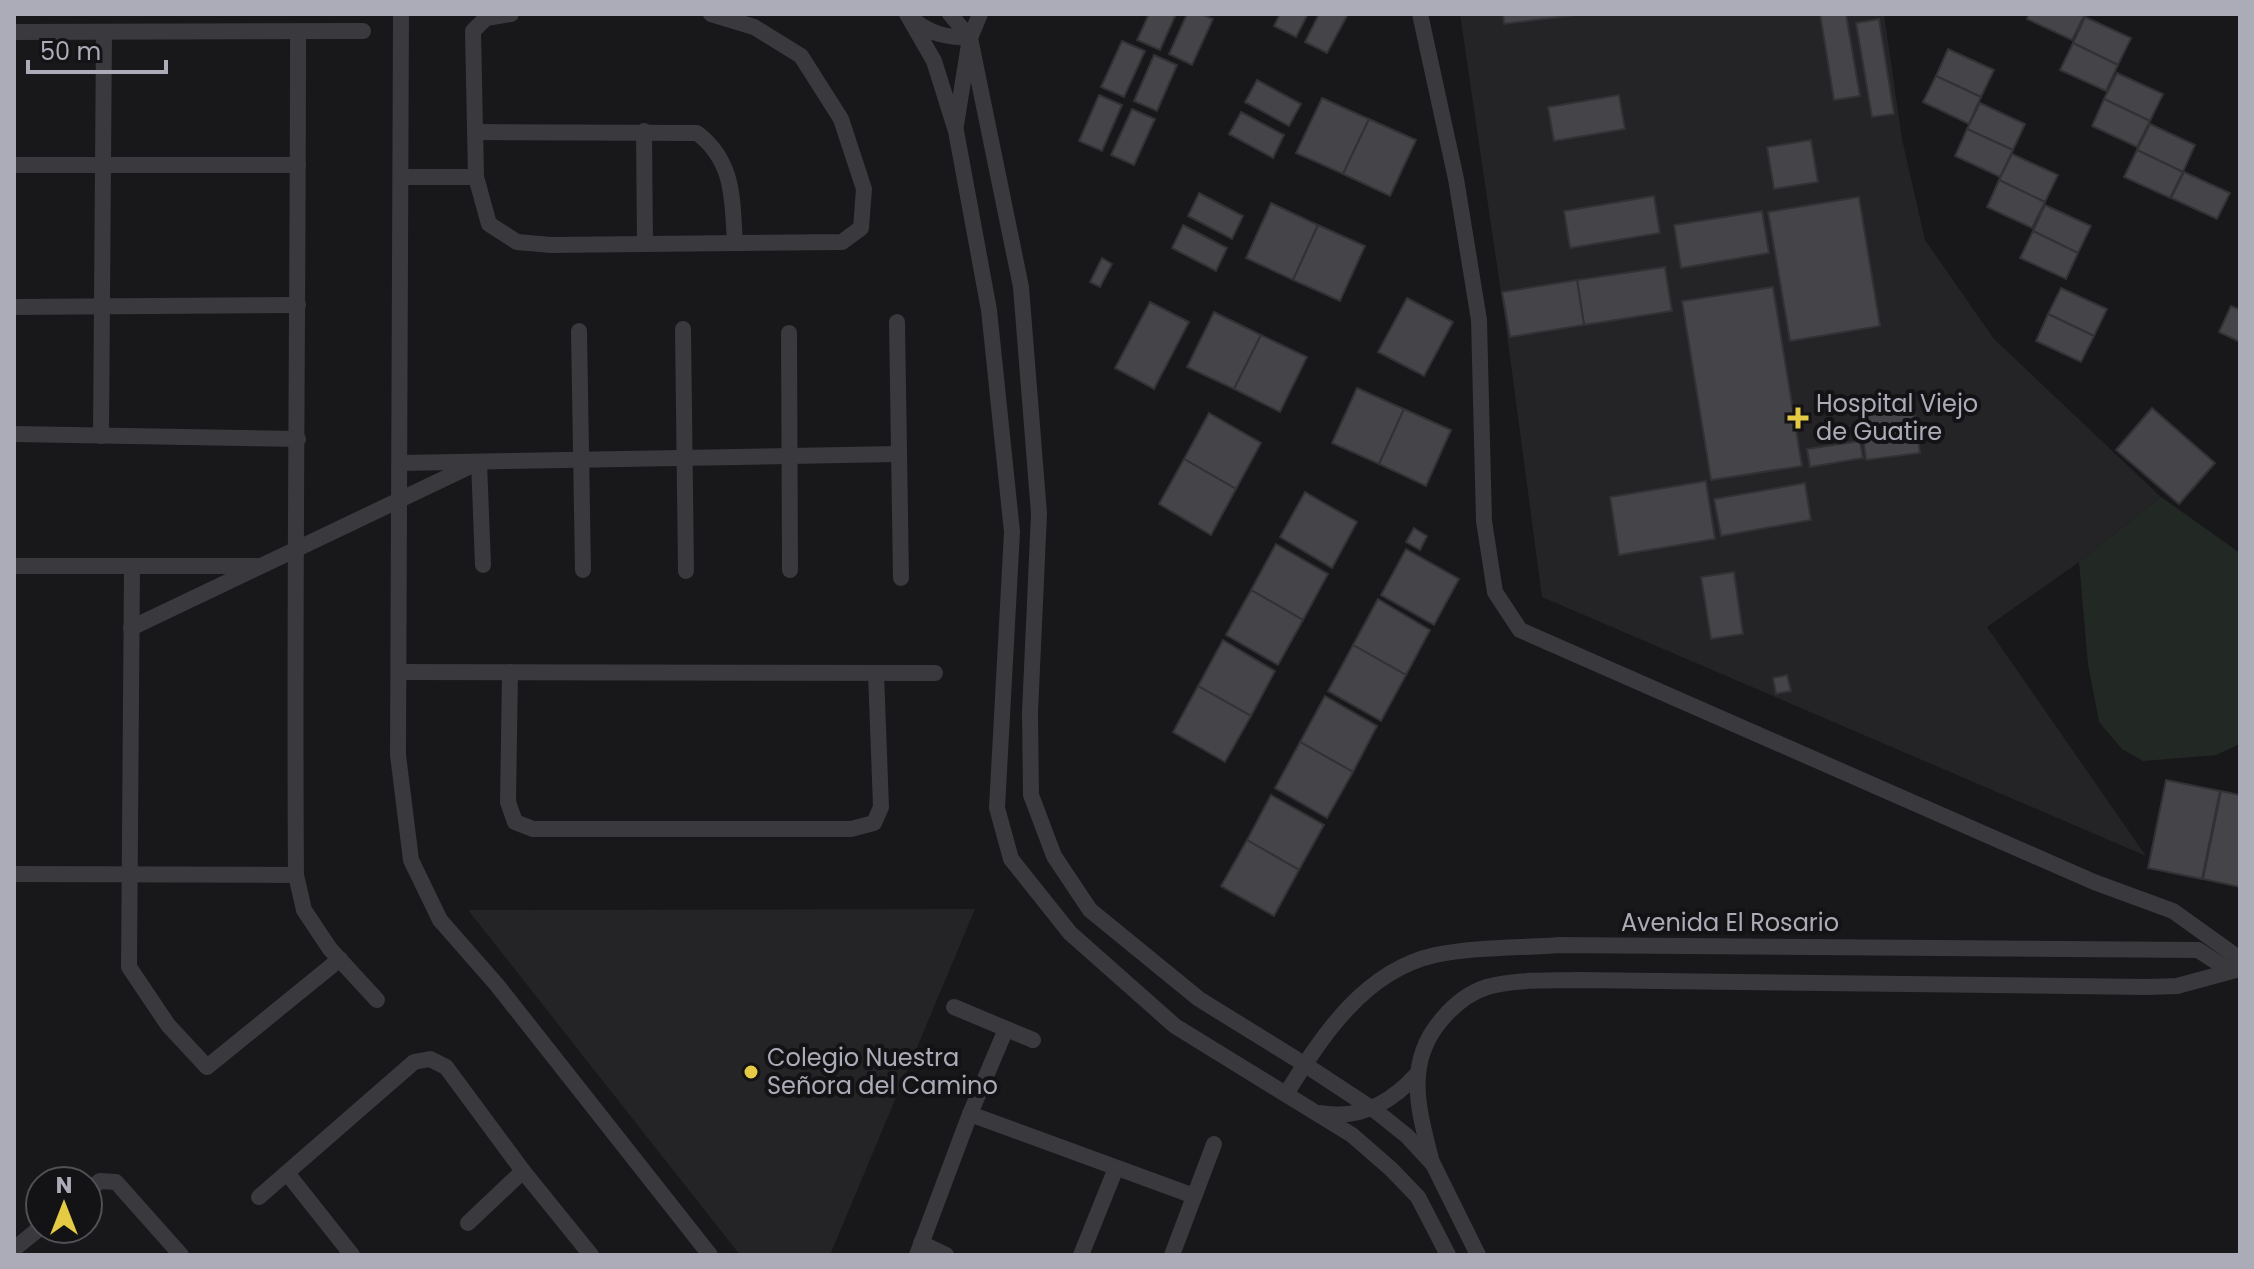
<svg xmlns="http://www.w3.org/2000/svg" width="2254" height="1269" font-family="Poppins,sans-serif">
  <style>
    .built { fill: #242326 }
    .green { fill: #222924 }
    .building { fill: #454449; stroke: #323235; stroke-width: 2 }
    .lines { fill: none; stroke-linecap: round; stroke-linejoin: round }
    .street { stroke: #39393e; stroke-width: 16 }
    .poi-dot { fill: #e4ca45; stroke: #131214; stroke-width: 3 }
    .labels { text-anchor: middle; stroke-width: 8; stroke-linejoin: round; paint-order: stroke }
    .poi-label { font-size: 24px; fill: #abacb8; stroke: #131214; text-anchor: start }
    .street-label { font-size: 24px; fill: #abacb8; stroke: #131214 }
  </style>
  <rect width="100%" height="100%" fill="#181719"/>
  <!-- built -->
  <g class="built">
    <path d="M1460,14H1884L1902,139L1925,240L1994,339L2161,497L2079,562L1987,627L2146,856L1542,597L1506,327Z"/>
    <path d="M975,909L830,1255H740L468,910Z"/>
  </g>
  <!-- green -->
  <path class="green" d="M2161,497L2240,553V744L2216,755L2143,761L2122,749L2099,722L2088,664L2079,562Z"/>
  <!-- building -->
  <g class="building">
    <path d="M1149,14H1176L1160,50L1137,40Z"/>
    <path d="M1187,14H1201L1213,19L1192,65L1169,54Z"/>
    <path d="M1280,14H1308L1296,37L1274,26Z"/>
    <path d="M1319,14H1348L1327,53L1305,42Z"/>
    <path d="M1503,14H1584L1504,24Z"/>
    <path d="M1820,14H1846L1860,96L1834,100Z"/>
    <path d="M2029,14H2085L2072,40L2027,19Z"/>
    <path d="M2085,17L2131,38L2118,65L2073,43Z"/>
    <path d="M1879,19L1894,114L1872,117L1856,23Z"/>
    <path d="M1122,41L1145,51L1124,97L1101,87Z"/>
    <path d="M2073,43L2118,65L2106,91L2060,70Z"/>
    <path d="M1948,49L1994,70L1981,97L1936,76Z"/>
    <path d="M1154,55L1177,65L1157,111L1134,101Z"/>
    <path d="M2117,73L2163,94L2150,121L2104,99Z"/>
    <path d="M1936,76L1981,97L1969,124L1923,102Z"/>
    <path d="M1257,80L1301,104L1289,126L1245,102Z"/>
    <path d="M1099,95L1122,105L1102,151L1079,141Z"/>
    <path d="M1619,95L1625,129L1554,141L1548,107Z"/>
    <path d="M1322,98L1369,119L1343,174L1296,153Z"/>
    <path d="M2104,99L2150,121L2137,147L2092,126Z"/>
    <path d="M1980,103L2025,124L2013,150L1967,129Z"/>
    <path d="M1132,109L1155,119L1134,165L1111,155Z"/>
    <path d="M1241,112L1284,135L1273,158L1229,134Z"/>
    <path d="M1369,119L1416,140L1390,196L1343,174Z"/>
    <path d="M2150,124L2195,145L2183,172L2137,150Z"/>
    <path d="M1967,129L2013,150L2000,177L1955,156Z"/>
    <path d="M1811,140L1818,182L1774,189L1767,147Z"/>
    <path d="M2137,150L2183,172L2170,198L2124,177Z"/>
    <path d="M2012,154L2058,175L2045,202L1999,180Z"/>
    <path d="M2184,172L2230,193L2217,219L2171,198Z"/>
    <path d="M1999,180L2045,202L2032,228L1987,207Z"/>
    <path d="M1199,193L1243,216L1232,239L1188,216Z"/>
    <path d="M1654,196L1660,233L1570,248L1564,211Z"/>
    <path d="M1859,197L1880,326L1790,341L1768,212Z"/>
    <path d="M1271,203L1318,225L1293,280L1246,258Z"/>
    <path d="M2045,205L2091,226L2078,253L2033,231Z"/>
    <path d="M1762,211L1769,253L1681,268L1674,225Z"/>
    <path d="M1183,225L1227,248L1216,271L1172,248Z"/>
    <path d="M1318,225L1365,246L1340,301L1293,280Z"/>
    <path d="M2033,231L2078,253L2066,279L2020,258Z"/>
    <path d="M1102,258L1112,264L1100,287L1090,282Z"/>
    <path d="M1665,267L1672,311L1584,325L1577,280Z"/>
    <path d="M1577,280L1584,325L1510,337L1502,292Z"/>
    <path d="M1773,287L1802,466L1711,480L1682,301Z"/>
    <path d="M2061,288L2107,309L2094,336L2048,314Z"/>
    <path d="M1407,298L1453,322L1424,376L1378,352Z"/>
    <path d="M1150,302L1189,322L1154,389L1115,368Z"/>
    <path d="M2231,306L2240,310V342L2219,332Z"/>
    <path d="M1214,312L1261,335L1234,389L1187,367Z"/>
    <path d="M2048,314L2094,336L2081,362L2036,341Z"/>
    <path d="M1261,335L1307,357L1280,412L1234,389Z"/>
    <path d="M1357,388L1404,409L1379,464L1332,443Z"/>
    <path d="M1912,393L1920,453L1866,460L1860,416L1896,412L1894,396Z"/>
    <path d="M2152,408L2215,463L2179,504L2116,450Z"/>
    <path d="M1404,409L1451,430L1426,486L1379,464Z"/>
    <path d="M1209,413L1261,443L1236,489L1184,459Z"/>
    <path d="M1860,441L1863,458L1810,467L1807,449Z"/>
    <path d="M1184,459L1236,489L1211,535L1159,504Z"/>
    <path d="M1706,481L1715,539L1619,555L1610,497Z"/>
    <path d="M1805,483L1811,520L1721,536L1714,499Z"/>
    <path d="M1305,492L1357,522L1332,568L1280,537Z"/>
    <path d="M1414,528L1427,536L1420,550L1406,542Z"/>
    <path d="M1276,544L1328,574L1303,620L1251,590Z"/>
    <path d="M1406,549L1459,579L1434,625L1381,595Z"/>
    <path d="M1734,572L1743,634L1711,639L1701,577Z"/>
    <path d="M1251,590L1303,620L1278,665L1226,635Z"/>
    <path d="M1378,599L1430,630L1406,675L1353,645Z"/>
    <path d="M1223,640L1275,671L1251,716L1198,686Z"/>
    <path d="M1353,645L1406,675L1381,721L1328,691Z"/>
    <path d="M1787,675L1791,691L1776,694L1773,678Z"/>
    <path d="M1198,686L1251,716L1225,762L1173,732Z"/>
    <path d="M1325,696L1377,726L1353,772L1300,742Z"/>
    <path d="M1300,742L1353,772L1327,818L1275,788Z"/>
    <path d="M2166,780L2220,791L2202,879L2148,868Z"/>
    <path d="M2221,791L2240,795V887L2203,879Z"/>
    <path d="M1271,795L1324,825L1299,870L1247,840Z"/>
    <path d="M1247,840L1299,870L1274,916L1221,886Z"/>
  </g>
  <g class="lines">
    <!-- street -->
    <g class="street">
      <path d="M401,14L398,755L411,860L440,920L497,985L710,1255"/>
      <path d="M511,14L486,18L473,31L476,177L489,224L517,242L551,245L842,242L861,228L864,189L841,119L801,56L754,27L711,14"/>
      <path d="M907,14L934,61L956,131L989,310L1012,532L997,808L1011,859L1070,933L1175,1026L1352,1135L1391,1169L1418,1197L1448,1255"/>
      <path d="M950,14L970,38L1021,287L1039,514L1030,712L1031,795L1054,856L1090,910L1199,999L1304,1064L1377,1112L1407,1136L1433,1164L1478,1255"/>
      <path d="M1420,14L1456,179L1479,320L1484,521L1495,592L1520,630L2094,882L2173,911L2240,959"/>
      <path d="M915,21C932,35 948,37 970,38"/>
      <path d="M14,32L363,31"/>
      <path d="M298,32C298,313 294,594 296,875L304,910L330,949L377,1000"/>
      <path d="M956,125L970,38L980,14"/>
      <path d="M644,131L645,244"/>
      <path d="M475,132L697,133C735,162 732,200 735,243"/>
      <path d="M14,165H298"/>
      <path d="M401,177H476"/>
      <path d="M14,307L298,305"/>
      <path d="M897,322L901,578"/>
      <path d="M683,329L686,571"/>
      <path d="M579,331L583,570"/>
      <path d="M789,333L790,570"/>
      <path d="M14,434L298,439"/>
      <path d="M101,436L104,32"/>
      <path d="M401,463L898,454"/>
      <path d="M14,566H256"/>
      <path d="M132,566L129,967L168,1025L207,1067L340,959"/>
      <path d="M131,628L479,462L483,565"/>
      <path d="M399,672L935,673"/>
      <path d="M510,672L508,802L515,822L533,829H851L874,823L881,807L876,673"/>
      <path d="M14,874L296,875"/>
      <path d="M954,1007L1033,1040"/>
      <path d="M1286,1094C1322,1036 1364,971 1435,955C1475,947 1518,948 1559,945L2198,950L2229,970"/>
      <path d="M1321,1113C1360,1120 1391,1103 1417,1074"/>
      <path d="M970,1114L1194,1196"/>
      <path d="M1432,1163C1419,1111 1403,1063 1443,1018C1455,1004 1468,993 1487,987C1516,979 1548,981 1578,980L2147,987L2177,986L2236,970"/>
      <path d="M287,1173L352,1255"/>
      <path d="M88,1191L100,1181L116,1182L181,1255"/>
      <path d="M259,1197L414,1062L430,1059L446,1067L523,1171L591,1255"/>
      <path d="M468,1223L523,1171"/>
      <path d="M921,1243L946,1255"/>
      <path d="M14,1249L40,1228"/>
      <path d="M917,1255L970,1114L1006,1029"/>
      <path d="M1081,1255L1116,1168"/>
      <path d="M1172,1255L1214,1144"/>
    </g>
  </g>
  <!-- markers -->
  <g class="poi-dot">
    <path d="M1794 406h8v8h8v8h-8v8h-8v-8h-8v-8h8z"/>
    <circle cx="751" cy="1072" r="8"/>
  </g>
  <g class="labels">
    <!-- poi labels -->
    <g class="poi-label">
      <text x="1816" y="412">Hospital Viejo<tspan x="1816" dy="28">de Guatire</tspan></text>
      <text x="767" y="1066">Colegio Nuestra<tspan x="767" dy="28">Señora del Camino</tspan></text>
    </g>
    <!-- street labels -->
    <g class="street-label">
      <text x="1730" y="931">Avenida El Rosario</text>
    </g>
  </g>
  <!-- border -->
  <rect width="2254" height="1269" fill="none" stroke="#abacb8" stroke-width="32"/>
  <!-- north arrow -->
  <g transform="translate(64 1205)"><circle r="38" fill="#131214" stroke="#505056" stroke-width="2"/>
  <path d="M0-6L14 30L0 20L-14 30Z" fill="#e4ca45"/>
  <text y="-12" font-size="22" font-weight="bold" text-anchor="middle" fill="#abacb8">N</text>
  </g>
  <!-- scale -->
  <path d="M28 60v12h138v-12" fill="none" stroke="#abacb8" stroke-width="4"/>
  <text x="40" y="60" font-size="24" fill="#abacb8" stroke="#131214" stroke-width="6" paint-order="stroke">50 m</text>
</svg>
